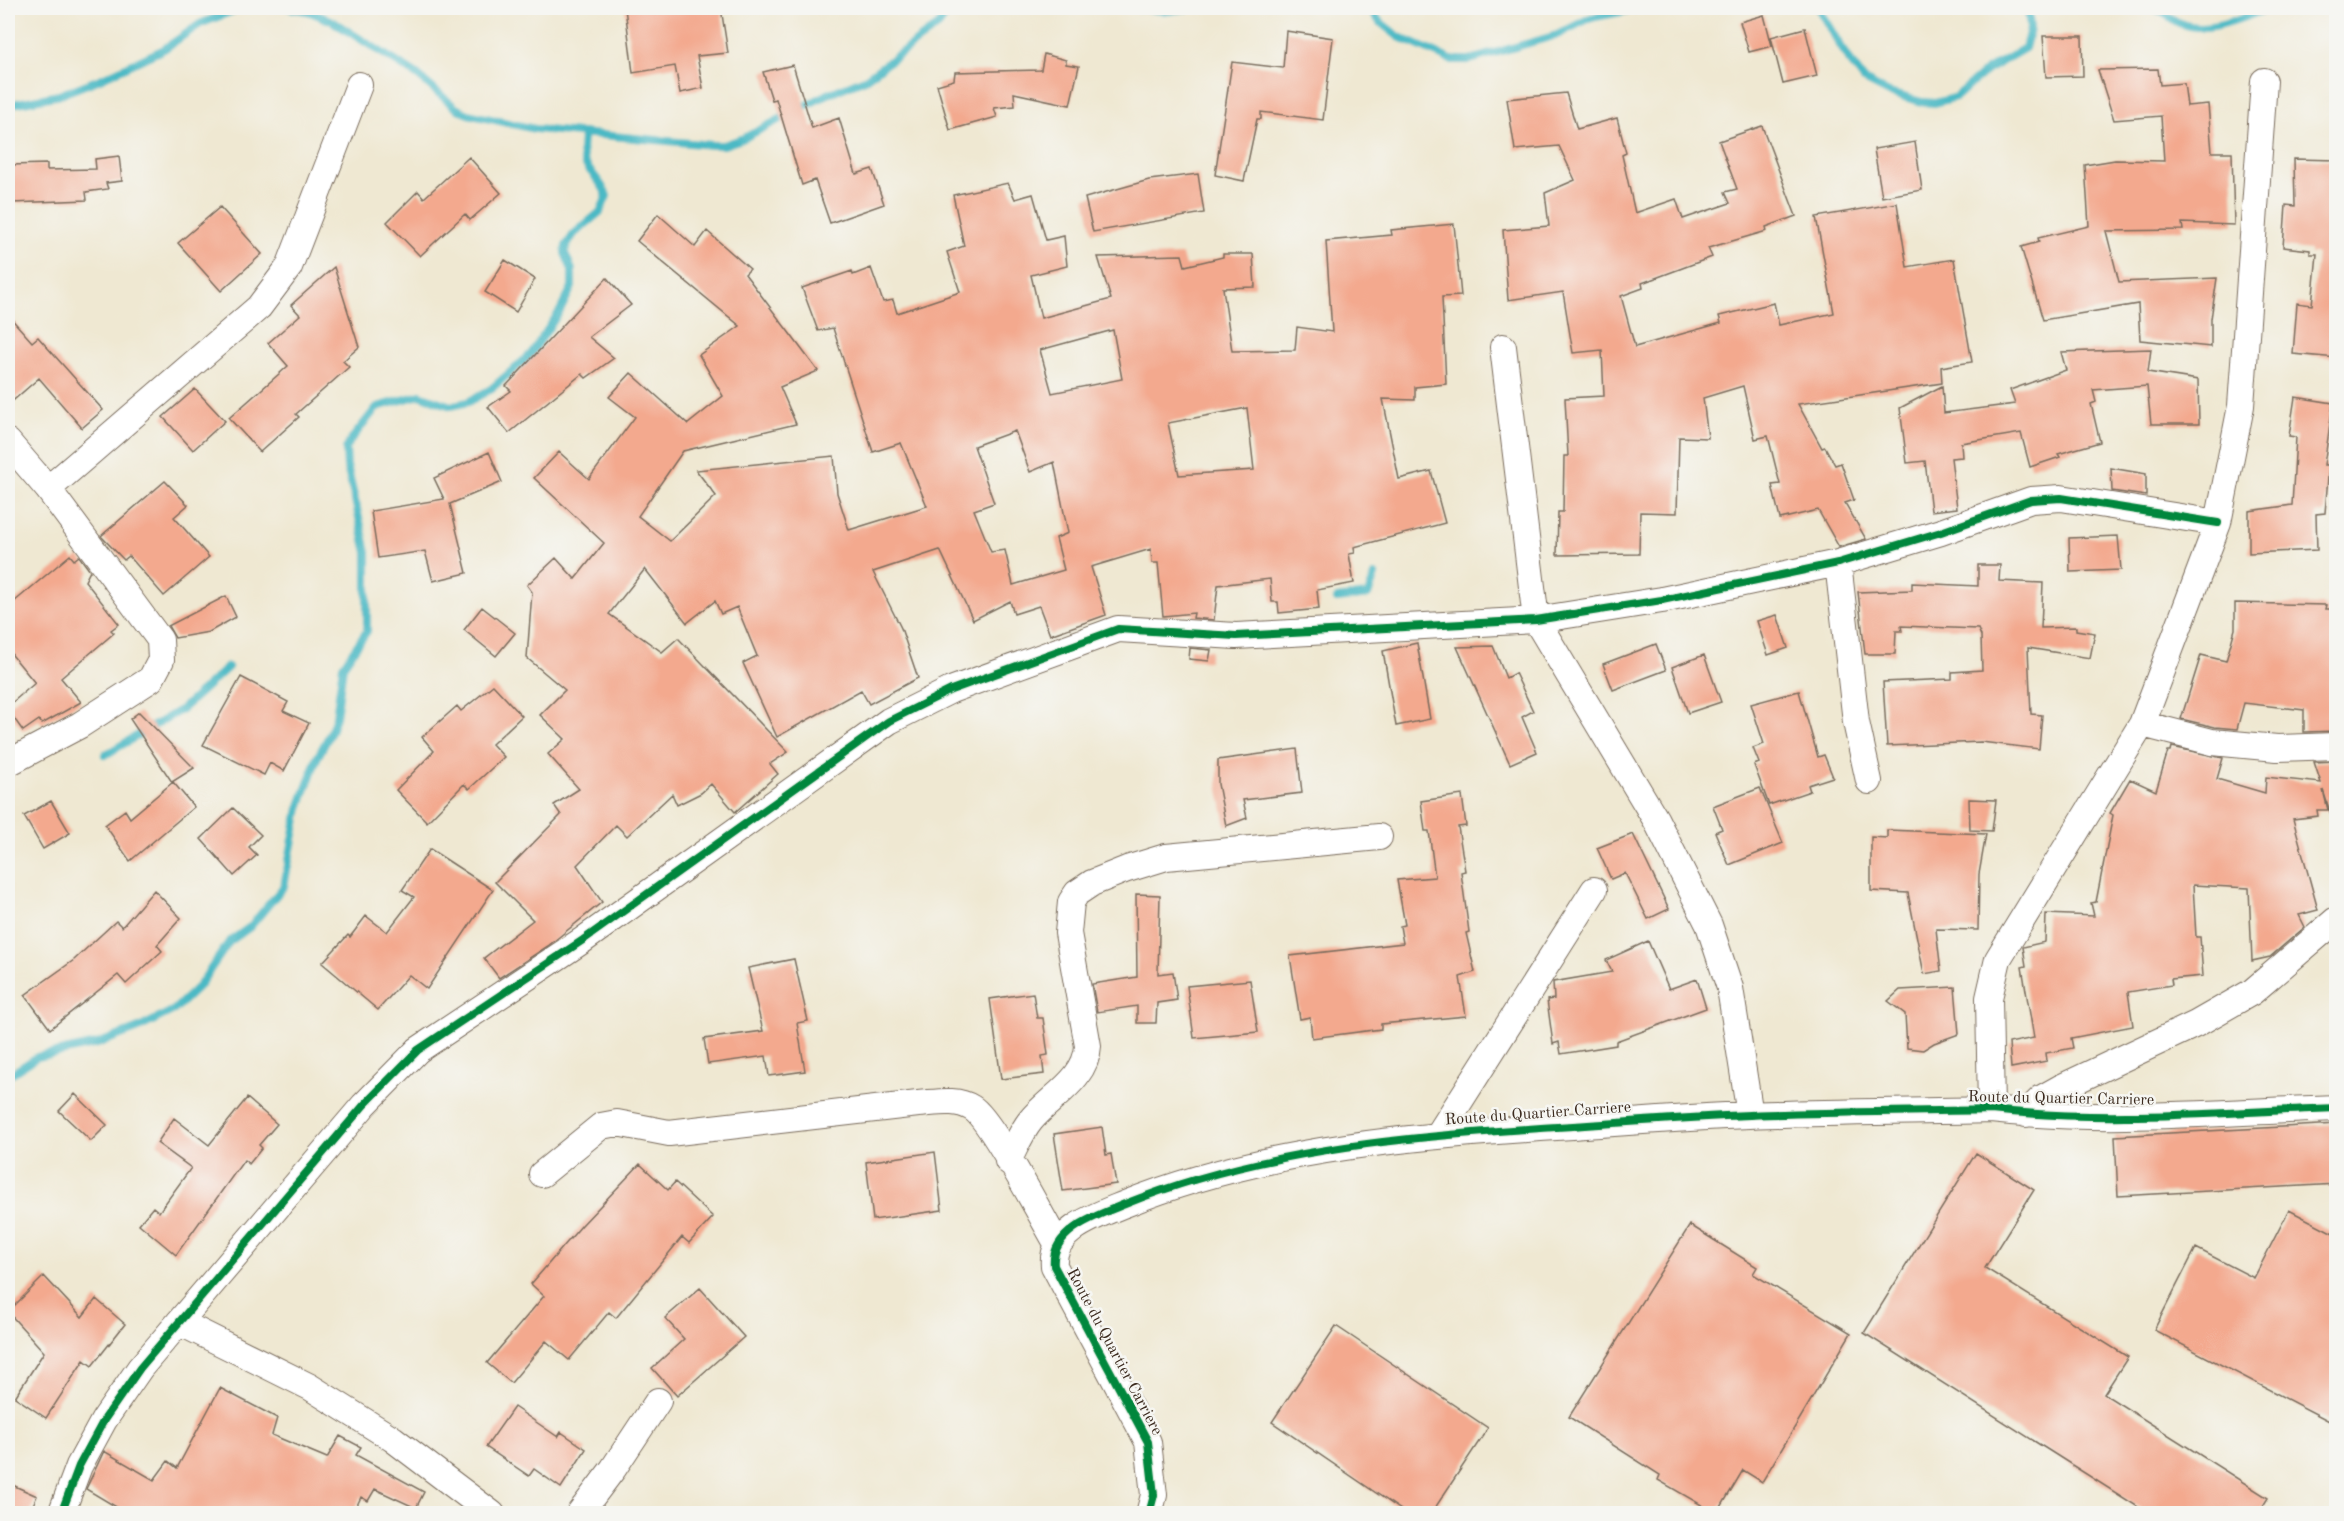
<svg xmlns="http://www.w3.org/2000/svg" width="2344" height="1521" font-family="'Old Standard TT',serif">
	<style>
		.lines { fill: none; stroke-linecap: round; stroke-linejoin: round }
		.stream { stroke: #4bb9c5; stroke-width: 8 }
		.building { fill: #f3a98e; fill-rule: evenodd }
		.minor-casing { stroke: #7a6c5d; stroke-width: 28 }
		.minor { stroke: #fff; stroke-width: 26 }
		.cycleway-casing { stroke: #f6f6f2; stroke-width: 11 }
		.cycleway { stroke: #00873e; stroke-width: 8 }
		.labels { text-anchor: middle; dominant-baseline: central; stroke-width: 5; stroke-linejoin: round; paint-order: stroke }
		.street-label { font-size: 16px; fill: #3b2a1e; stroke: #f6f6f2 }
	</style>
	<rect width="100%" height="100%" fill="#f6f6f2"/>
	<filter id="ink" filterUnits="userSpaceOnUse"><feTurbulence type="fractalNoise" baseFrequency=".0167" numOctaves="2"/><feDisplacementMap in="SourceGraphic" scale="12" xChannelSelector="R" yChannelSelector="G"/><feConvolveMatrix kernelMatrix="1 2 1 2 8 2 1 2 1" color-interpolation-filters="sRGB"/></filter>
	<filter id="wash" filterUnits="userSpaceOnUse"><feTurbulence type="fractalNoise" baseFrequency=".008" numOctaves="4" result="noise"/><feDisplacementMap in="SourceGraphic" scale="24" xChannelSelector="R" yChannelSelector="G"/><feGaussianBlur stdDeviation="1.35" result="paint"/><feColorMatrix in="noise" values="0 0 0 0 0 0 0 0 0 0 0 0 0 0 0 0 0 1.4 0 .05"/><feComposite in="paint" operator="in"/></filter>
	<g filter="url(#wash)">
		<rect width="100%" height="100%" fill="#efe8d2"/>
		<g class="lines">
			<path class="stream" d="M290,8L308,11L332,21L417,75L456,108L468,114L535,129L712,145H724L744,138L828,94L865,79L939,25L951,8
				M1137,8L1167,11L1188,8
				M1369,8L1380,22L1399,37L1451,60H1470L1557,35L1590,18L1640,8
				M1818,8L1847,57L1864,80L1889,93L1922,102L1935,103L1956,97L1987,70L2025,48L2030,29L2028,8
				M2151,8C2163,10 2169,18 2179,23C2209,35 2242,17 2270,8
				M8,105L59,95L100,79L164,49L200,24L240,8
				M1337,599L1368,595L1375,575
				M105,755L182,709L228,667
				M8,1076L37,1057L97,1044L139,1028L174,1010L199,986L229,942L250,927L284,886L299,808L317,758L330,734L336,717L343,666L367,631V552L347,466L346,449L350,441L377,407L420,395L451,406L468,402L491,389L531,354L560,311L572,287V270L565,253L566,246L574,234L600,212L607,196C596,168 576,172 584,133"/>
		</g>
		<g id="blocks">
			<path class="building" d="M625,8H721L728,53L697,56L703,88L680,93L675,66L633,73Z
				M1764,15L1772,46L1749,52L1740,22Z
				M1805,28L1817,76L1783,84L1771,37Z
				M1286,31L1333,38L1323,120L1261,112V119H1257L1244,181L1215,175L1232,62L1283,68Z
				M2043,36H2082L2083,76L2046,77Z
				M1044,54L1066,60V64L1079,66L1070,105L1014,93L1015,106L994,108L997,117L950,130L937,85L954,80L955,72L1041,70Z
				M793,65L812,128L839,118L856,174L872,169L884,204L830,223L815,180L802,185L776,99L772,100L763,72Z
				M2158,69L2160,85L2184,83L2187,106L2208,104L2212,152H2232L2234,225L2182,223L2183,230L2106,231L2119,282L2217,278L2211,319V347L2140,340L2138,304L2043,320L2021,247L2039,242L2038,238L2089,226L2085,165L2115,160L2164,161L2161,116L2114,120L2098,70Z
				M1566,93L1577,129L1617,118L1626,153L1622,155L1635,213L1676,199L1683,219L1730,203L1725,192L1737,189L1719,141L1762,126L1796,216L1766,227L1767,231L1708,248L1712,257L1642,283L1643,288L1621,296L1635,347L1721,323L1719,316L1774,303L1779,325L1834,313L1816,217L1897,203L1907,267L1954,259L1972,362L1941,367L1942,383L1798,404L1822,448L1825,447L1835,465L1841,463L1854,500L1845,503L1866,539L1839,547L1818,510L1780,519L1772,485L1780,484L1768,436L1755,439L1743,386L1703,398L1708,438L1679,437L1677,513L1640,512L1639,554L1557,555L1558,512H1563L1564,456H1568L1565,398L1604,396L1602,350L1573,353L1563,292L1508,300L1503,230L1549,226L1545,193L1575,180L1559,146L1515,150L1507,99Z
				M1915,142L1922,190L1882,197L1874,149Z
				M119,156L122,181L106,183L108,189L86,192L87,200L12,203L10,165L47,164V170L96,169L95,159Z
				M469,157L501,193L470,220L465,214L420,256L387,222L418,191L424,198Z
				M2294,159L2337,160V358L2293,354L2297,303L2312,305L2317,254H2310V250L2283,247L2286,205L2295,206Z
				M1198,174L1204,213L1093,232L1085,198L1149,180Z
				M1008,183L1015,199L1033,194L1046,240L1064,236L1067,266L1031,275L1041,318L1111,299L1098,257L1182,255L1185,266L1223,257V254H1253L1255,287L1223,288L1232,351L1295,350L1297,327L1332,332L1326,241L1392,235L1391,230L1454,224L1461,296L1442,297L1446,384L1415,387V400L1383,399L1399,479L1431,471L1445,523L1354,547L1355,553L1349,554L1354,583L1317,590L1319,609L1279,613L1278,602H1272L1270,579L1218,585L1214,620L1193,618L1194,613L1163,616L1158,563H1152L1151,549L1091,567L1106,615L1050,635L1039,606L1014,614L1010,601L973,620L940,550L873,572L901,628L918,678L869,704L861,690L777,737L743,663L757,656L737,607L721,614L715,601L687,623L645,569L609,614L662,652L678,638L788,752L770,764L778,774L735,812L711,784L701,793L677,805L672,794L627,836L616,825L577,865L602,902L548,946L499,978L484,958L533,920L495,882L561,815L554,805L579,789L548,754L565,739L540,715L565,690L527,658L532,592L527,585L556,558L575,579L604,543L534,478L559,452L589,479L635,417L609,397L631,373L688,424L723,396L699,355L740,326L637,241L658,214L695,247L707,231L750,269L745,274L818,371L780,387L796,424L683,451L638,516L670,541L716,496L696,470L834,456L837,493L849,530L927,506L901,443L873,452L833,328L818,331L802,288L852,271L853,275L871,268L883,302L893,300L897,313L960,292L947,252L964,246L953,195ZM1113,330L1122,379L1052,393L1040,350ZM1247,408L1254,470L1179,475L1168,423ZM1015,431L1030,472L1054,462L1068,533L1056,538L1064,570L1013,585L1005,550L991,552L974,510L994,503L974,446Z
				M220,207L262,254L221,291L178,243Z
				M505,260L535,279L516,312L485,292Z
				M334,267L359,347L343,361L349,367L296,414L299,417L260,452L229,418L288,366L268,343L300,315L291,305Z
				M607,278L631,305L589,337L614,358L586,378L582,374L509,433L488,407L511,391L506,386Z
				M8,315L32,342L38,337L103,410L82,428L39,378L8,405Z
				M2151,349L2148,372L2198,380L2199,424H2151L2147,386L2093,390L2096,402L2091,404L2100,442L2058,454L2060,457L2030,467L2021,433L1961,443L1962,457L1951,458L1957,508L1931,511L1925,461L1907,463L1900,408L1942,386L1944,413L2015,404L2010,390L2066,370L2061,352Z
				M195,389L225,421L193,450L163,417Z
				M2295,397L2333,403L2324,465H2329L2325,513L2316,514L2317,550L2249,553V511L2292,505L2296,437L2289,436Z
				M489,452L502,482L450,504L467,573L433,581L425,551L378,558L371,511L444,499L434,478Z
				M2111,468L2146,474V496L2112,491Z
				M165,481L188,505L174,517L209,557L164,596L129,556L124,560L101,536Z
				M2118,536L2121,570L2070,572L2069,538Z
				M70,555L74,560L79,556L90,571L85,581L119,624L111,630L114,633L61,678L81,702L42,724L39,720L23,731L8,710V706L35,683L8,650V607Z
				M1978,565H2000L1999,581L2043,583L2041,628L2076,627V630L2095,633L2090,658L2028,648L2031,714L2042,715L2039,749L1981,742L1887,746L1883,682L1952,679V672L1982,670L1981,636L1978,629L1901,626L1902,631H1896L1895,654H1865L1858,592L1912,590V583L1978,586Z
				M226,596L236,617L209,632L175,638L168,626Z
				M2235,603L2326,605L2325,609H2337V731L2304,732V710L2244,703L2237,729L2215,727L2181,719L2201,655L2226,661L2235,629Z
				M482,607L515,633L496,656L464,630Z
				M1777,615L1788,648L1768,655L1757,621Z
				M1417,643L1430,719L1396,726L1383,651Z
				M1656,644L1666,670L1613,690L1603,664Z
				M1493,646L1506,678L1515,673L1533,711L1522,717L1537,752L1510,764L1457,647Z
				M1190,648L1211,650L1209,661L1189,659Z
				M1704,655L1721,702L1688,713L1672,667Z
				M241,677L288,702L283,711L309,723L284,771L270,763L264,775L203,745Z
				M493,685L522,716L492,744L504,757L469,789L464,784L427,822L396,790L434,751L422,737L457,706L461,711Z
				M1799,691L1818,757L1824,755L1833,777L1808,785L1810,791L1769,805L1754,765L1759,763L1753,748L1764,744L1751,704Z
				M139,712L194,768L172,782L130,719Z
				M2172,747L2223,758L2217,779L2265,793L2266,777L2321,783L2314,762L2337,761V817L2332,818L2323,790L2328,810H2317L2318,816L2293,819L2318,910L2299,915L2305,927L2270,957L2252,961L2249,888L2193,885L2196,937H2200L2203,976L2171,979L2172,985L2128,992L2133,1026L2071,1038L2073,1048L2046,1053L2047,1061L2011,1068L2009,1043L2034,1038L2022,967L2026,966L2023,947L2045,942L2046,914L2094,916L2091,903L2096,902L2113,815L2110,813L2130,779L2156,791L2168,751H2171Z
				M1297,749L1302,793L1243,800L1247,818L1226,826L1218,784V760Z
				M173,782L194,807L130,861L105,825L125,810L130,818Z
				M1760,788L1783,843L1729,865L1715,832L1722,829L1713,806Z
				M1462,795L1466,826L1458,827L1465,871L1461,872L1469,932L1466,933L1475,972L1460,977L1466,1016L1381,1024V1029L1312,1038L1310,1017L1300,1019L1290,956L1403,943L1400,926L1405,925L1397,880L1435,877L1429,831H1425L1421,801Z
				M1969,799L1996,800L1992,831L1970,830Z
				M51,801L70,833L43,849L24,816Z
				M233,808L261,835L249,847L257,855L234,876L201,839Z
				M1887,830L1986,834L1979,874L1978,930L1936,929L1941,971L1924,974L1908,893L1871,891V837L1887,838Z
				M1633,834L1669,909L1648,919L1625,873L1611,879L1597,848Z
				M430,849L493,890L427,989L409,975L378,1010L322,963L348,935L350,937L366,916L387,932L414,897L402,890Z
				M154,890L181,918L157,945L162,951L126,984L118,975L50,1029L25,995L74,960L116,921L122,927Z
				M1136,894L1160,895L1158,974L1173,972L1177,1000L1157,1003L1156,1023H1137V1006L1097,1012L1092,984L1137,977Z
				M1648,941L1669,989L1697,979L1706,1008L1616,1041V1045L1561,1054L1559,1042L1553,1044L1547,1000L1554,999L1553,982L1612,972L1606,960Z
				M794,959L808,1021L797,1023L805,1071L769,1076L766,1056L708,1064L704,1039L763,1031L748,968Z
				M1250,980L1258,1032L1194,1038L1187,986Z
				M1955,987L1959,1034L1934,1043L1923,1050L1907,1048L1905,1014L1888,1001L1900,990Z
				M1033,993L1037,1018H1043L1048,1055L1042,1056L1044,1074L1001,1079L990,999Z
				M75,1094L107,1125L91,1141L59,1111Z
				M247,1098L277,1124L259,1145L262,1148L249,1164L244,1160L176,1255L139,1224L153,1207L159,1212L191,1168L157,1143L174,1118L209,1145Z
				M2337,1124V1184L2118,1196L2115,1136Z
				M1102,1127L1106,1155L1111,1154L1116,1184L1063,1191L1054,1134Z
				M935,1152L942,1210L873,1220L866,1162Z
				M1976,1153L2034,1190L1985,1268L2128,1357L2104,1394L2268,1498L2258,1514H2149L1864,1333Z
				M640,1164L668,1190L675,1182L713,1217L689,1243L682,1237L616,1318L609,1312L569,1360L546,1341L511,1383L487,1363L544,1296L531,1284L582,1225Z
				M2289,1210L2337,1235V1425L2154,1330L2196,1248L2254,1278Z
				M1690,1225L1757,1267L1753,1274L1851,1333L1762,1482L1743,1470L1717,1514L1658,1480L1660,1475L1569,1417Z
				M44,1276L82,1317L96,1299L125,1324L92,1366L84,1360L46,1418L15,1397L44,1352L8,1312Z
				M700,1288L744,1337L677,1396L652,1368L684,1339L665,1318Z
				M1336,1326L1488,1428L1431,1514H1407L1272,1422Z
				M220,1388L277,1418L272,1435L327,1458L340,1436L361,1447L356,1455L424,1492L416,1508L375,1489L368,1501L361,1497L353,1514H128L86,1489L104,1451L154,1480L168,1461L177,1468Z
				M514,1407L558,1437L561,1432L586,1449L561,1488L534,1469L529,1476L486,1447Z
				M8,1483L37,1496L29,1514H8Z"/>
		</g>
	</g>
	<g filter="url(#ink)">
		<use href="#blocks" fill-opacity="0" stroke="#7a6c5d" stroke-width="1.5"/>
		<g class="lines">
			<g class="minor-casing">
				<path id="minor" d="M1503,347L1536,620L1656,820L1709,925L1730,988L1750,1115
					M8,442L48,489L160,640L161,660L151,679L80,725L8,763
					M48,489L259,307L289,267L359,85
					M1838,563L1856,722L1869,781
					M2142,724L2212,742L2277,748L2336,746
					M1991,1110L1989,998L1998,959L2142,724L2218,523L2241,406L2264,81
					M2026,1114L2042,1098L2060,1088L2196,1024L2252,992L2336,920
					M1439,1134L1594,890
					M1008,1161C1015,1148 1021,1132 1031,1120C1051,1096 1086,1080 1088,1046L1068,933L1071,902L1077,893L1092,883L1127,869L1166,857L1379,837
					M542,1174L601,1126L617,1123L669,1133L918,1104C936,1103 956,1098 972,1108C991,1119 1043,1220 1058,1245
					M179,1322L310,1387L393,1439L492,1514
					M61,1514L79,1466L104,1420L140,1368L364,1105L418,1050L583,940L889,721L951,690L1118,629L1236,636L1536,620L1662,600L1838,563L1941,532L2031,500L2061,498L2218,523
					M579,1514L613,1469L658,1401
					M1149,1514L1154,1495L1148,1442L1054,1266C1050,1230 1098,1215 1125,1204C1266,1147 1423,1135 1573,1126C1632,1122 1691,1117 1750,1115C1830,1112 1911,1112 1991,1110C2105,1123 2222,1112 2336,1108"/>
			</g>
			<use href="#minor" class="minor"/>
			<g class="cycleway-casing">
				<path id="cycleway" d="M61,1514L79,1466L104,1420L140,1368L364,1105L418,1050L583,940L889,721L951,690L1118,629L1236,636L1536,620L1662,600L1838,563L1941,532L2031,500L2061,498L2218,523
					M1149,1514L1154,1495L1148,1442L1054,1266C1050,1230 1098,1215 1125,1204C1266,1147 1423,1135 1573,1126C1632,1122 1691,1117 1750,1115C1830,1112 1911,1112 1991,1110C2105,1123 2222,1112 2336,1108"/>
			</g>
			<use href="#cycleway" class="cycleway"/>
		</g>
	</g>
	<g class="labels">
		<g class="street-label">
			<text transform="translate(2061 1099) rotate(1)">Route du Quartier Carriere</text>
			<text transform="translate(1538 1114) rotate(-4)">Route du Quartier Carriere</text>
			<text transform="translate(1114 1352) rotate(62)">Route du Quartier Carriere</text>
		</g>
	</g>
	<rect width="2344" height="1521" fill="none" stroke="#f6f6f2" stroke-width="30"/>
</svg>
